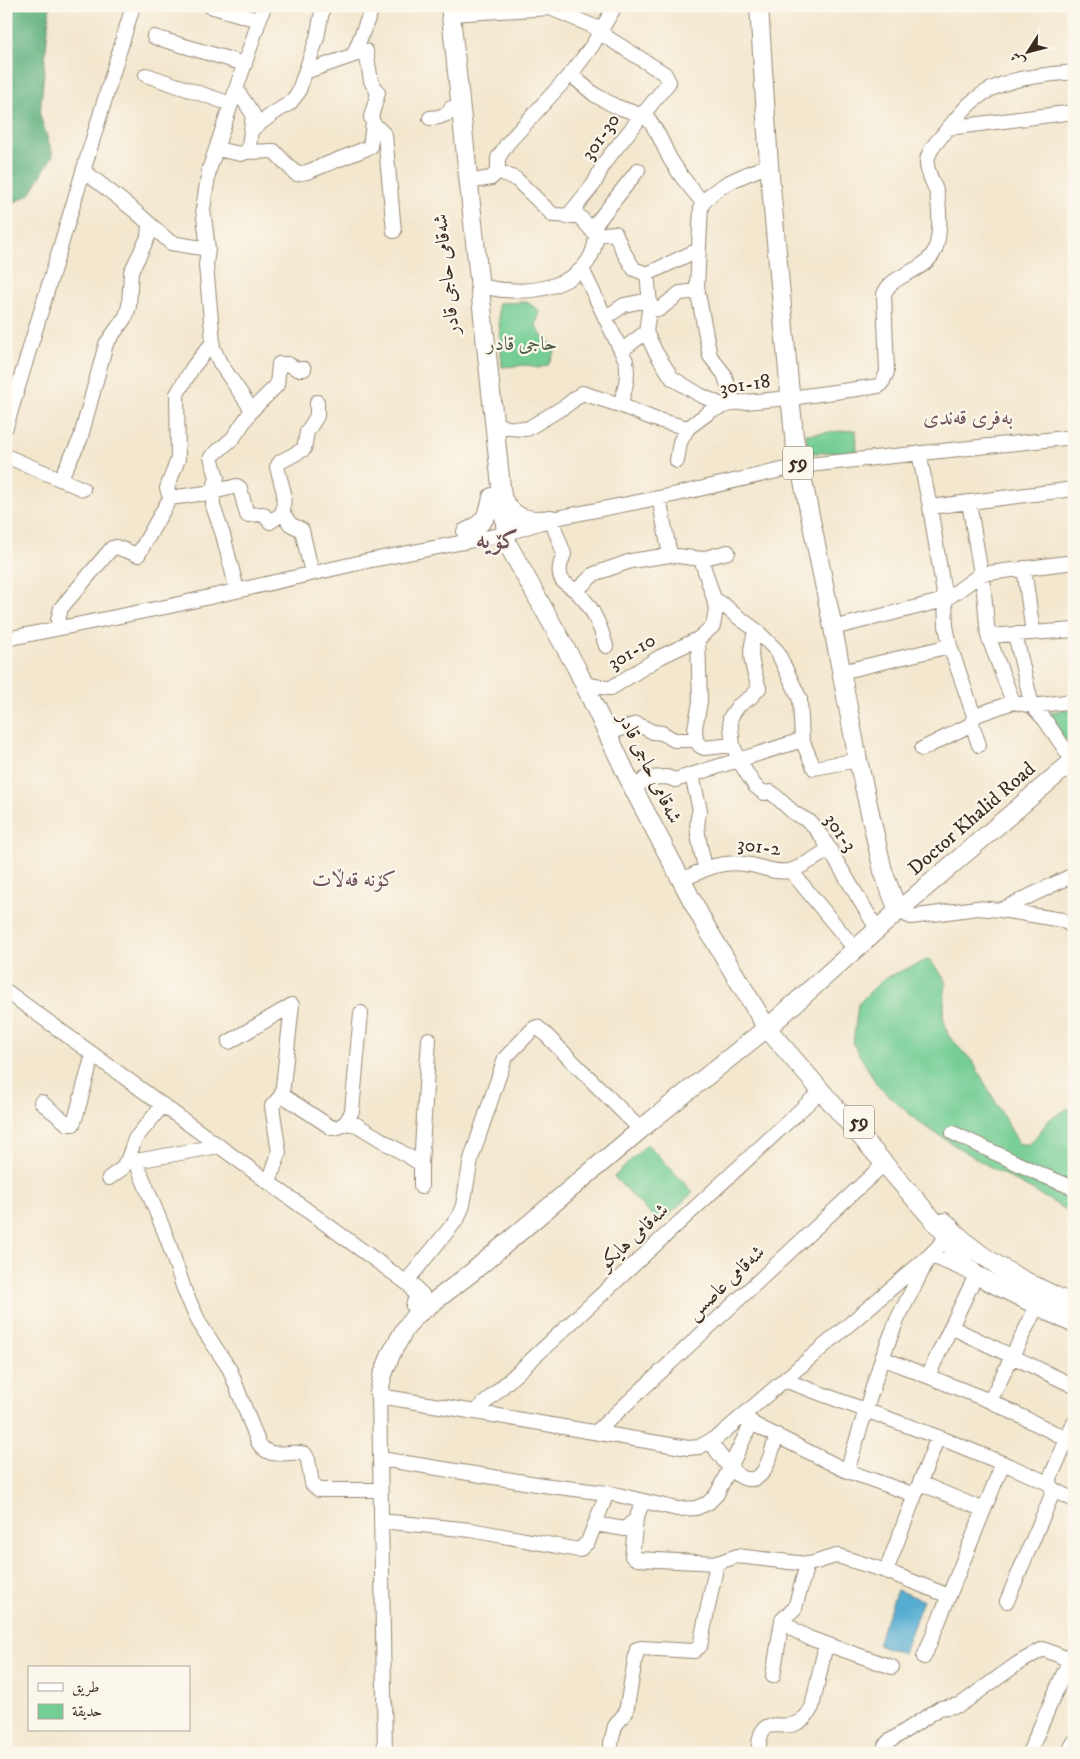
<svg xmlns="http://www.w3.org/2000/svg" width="1080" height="1759" font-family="'IM FELL DW Pica',Amiri,serif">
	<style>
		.green { fill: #74cd94; stroke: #587c59 }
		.forest { fill: #5fb07e; stroke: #4d6d4e }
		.water { fill: #56add2; stroke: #486c78 }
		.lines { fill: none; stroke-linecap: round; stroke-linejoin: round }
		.minor-casing { stroke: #978876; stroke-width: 16 }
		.major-casing { stroke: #978876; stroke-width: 20 }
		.minor { stroke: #fff; stroke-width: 14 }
		.major { stroke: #fff; stroke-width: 18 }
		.labels { text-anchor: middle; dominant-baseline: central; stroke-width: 4.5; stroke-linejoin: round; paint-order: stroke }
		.shield { fill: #fbf7ec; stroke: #75685c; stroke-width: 1 }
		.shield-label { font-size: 19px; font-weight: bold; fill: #3b2a1e }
		.street-label { font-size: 20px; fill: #3b2a1e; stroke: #fbf7ec }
		.park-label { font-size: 20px; fill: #4c5b41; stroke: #fbf7ec }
		.neighbourhood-label { font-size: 21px; fill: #6d5158; stroke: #fbf7ec }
		.district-label { font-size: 25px; font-weight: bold; fill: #6d5158; stroke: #fbf7ec }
	</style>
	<rect width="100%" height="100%" fill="#fbf7ec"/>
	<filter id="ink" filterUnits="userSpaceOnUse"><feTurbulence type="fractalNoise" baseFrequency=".02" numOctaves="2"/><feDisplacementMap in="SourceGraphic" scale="10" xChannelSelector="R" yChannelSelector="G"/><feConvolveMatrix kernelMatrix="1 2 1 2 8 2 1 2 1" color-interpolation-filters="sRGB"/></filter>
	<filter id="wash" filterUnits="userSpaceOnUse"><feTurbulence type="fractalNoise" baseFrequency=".0096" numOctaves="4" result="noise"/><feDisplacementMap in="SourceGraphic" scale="20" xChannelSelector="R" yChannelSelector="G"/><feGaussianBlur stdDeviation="1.12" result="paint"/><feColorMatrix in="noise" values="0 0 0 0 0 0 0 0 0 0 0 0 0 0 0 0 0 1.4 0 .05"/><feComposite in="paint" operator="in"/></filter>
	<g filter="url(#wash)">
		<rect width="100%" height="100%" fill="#f3e7ce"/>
		<path class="green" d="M527,302L540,311L536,326L542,336L556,348L548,365L538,368L528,365L502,367L498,303Z
			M856,430L857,452L813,453L807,446L806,434Z
			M1074,708V752L1046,713Z
			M929,959L946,981L943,1016L948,1035L973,1062L1019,1144H1030L1050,1119L1074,1105V1214L980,1161L921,1124L878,1086L853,1044L858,1004L883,979Z
			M647,1144L693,1192L660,1224L614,1177Z"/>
		<path class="forest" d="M6,6H50L40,115L53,155L30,194L6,207Z"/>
		<path class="water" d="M897,1590L923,1600L903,1654L877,1644Z"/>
	</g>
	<g filter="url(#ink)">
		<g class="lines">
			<g class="minor-casing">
				<path id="minor" d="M210,6L258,20
					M451,14L550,8L602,30
					M154,37L245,64
					M354,54L373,6
					M570,74L595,95L615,106L641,115
					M146,75L231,104
					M644,112L658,134L670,159L682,177L703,203
					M430,118L439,117L449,113L451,108
					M373,123L385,135L394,231
					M948,128L1074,112
					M251,130L274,113L290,103L298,93L317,38L323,6
					M216,149L241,154L246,152L249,147L253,114L236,89
					M246,152L274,151L296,174L307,172L370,147L373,123L371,117L378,93L371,81L366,51L305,72
					M84,171L135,211L171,243L208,249L203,209L209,170L264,6
					M498,171V158L507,144L574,70L592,46L615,6
					M498,171L516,179L553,215L579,216L596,235
					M468,182L491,178L498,171
					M567,217L594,184L604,163L669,82L665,74L600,33
					M591,230L638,170
					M596,235L615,233L623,251L634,269L647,274L650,303L646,332L655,351L672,378L700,395L724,406
					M582,269L626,361C629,376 625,390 620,405
					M647,274L698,250
					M479,286C488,287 497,290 506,290C544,294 594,280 596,235
					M649,310L660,309L680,293L698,291
					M605,318L624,305L649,300
					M212,345L220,363L252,410
					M621,351L646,332
					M734,403L724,374L710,356L697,288L701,207C712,185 748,174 769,165
					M495,424L508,428L527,429L567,405L582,393L620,405L654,419L688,428
					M6,427L133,6
					M919,453L930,507L945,600L946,626L950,646L974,716L972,724L979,745
					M6,456L83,489
					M677,461L680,442L688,428L712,410L734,403L790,398L879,386L883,381L887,372L884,294C892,273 925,273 935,250C941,234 940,207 936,190C933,182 928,174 927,165C926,152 937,142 945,132C954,122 962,110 973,101C1001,77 1038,76 1074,72
					M60,479L80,440L106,344L126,316L129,306L131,272L148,237L149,224
					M170,498L167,488L178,459L177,394L193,367L213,342L206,265L208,249
					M659,498L670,555
					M969,502L984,592L988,636L1013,702
					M930,507L1074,489
					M551,519L564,554C561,562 557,571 562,580C566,585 575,589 580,595C593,608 601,628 606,646
					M701,559L714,599L724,605L734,614L756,630L777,651L800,699L802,740
					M310,565L302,530L290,524L283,513L284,493L277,467L280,462L304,449L307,432L317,416V402
					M1024,568L1033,633
					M235,582L223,535L213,506V492L217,477L211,457L233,438L252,410L277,385L279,364H288L297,369H304
					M576,591L594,574L631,561L670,555L701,559L728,552
					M58,620L61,608L112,548L116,547L138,555L170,498L213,492L237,486L240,488L247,515L263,514L270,522L283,513
					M833,628L945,600L981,574L1074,562
					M756,630C747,654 752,665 759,688L751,697L738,706L730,718L733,745L739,761L755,786L764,793L771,792L794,813L810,822L822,837L874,924
					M1015,634L1032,706L1045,720L1073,761
					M988,636L1074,630
					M6,639L170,606L367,561L505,534L551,519L673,495L799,466L1074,437
					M698,639L700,702L695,728L696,740L700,746L704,748L733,745
					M841,672L950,646
					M585,685C595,684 602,689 611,688L660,657L698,639L713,626L716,610L714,599
					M974,716L1013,702L1032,706L1074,701
					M608,733L637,724L653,732L662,733L674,740H696
					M922,749L972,724
					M692,776L700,810C693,827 702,851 705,868
					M634,790L646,778L667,777L675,780L802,740L814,768L858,760
					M791,871L850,943
					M682,880C706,868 724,859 751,865C765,868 775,873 789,871C800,869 819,855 830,849
					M1001,910L1069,877
					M898,911L911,917L977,908L1001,910L1062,920L1074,927
					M6,991L422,1294
					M229,1042L292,1005L282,1095L272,1106L279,1153L269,1182
					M282,1095L332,1128C344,1128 348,1120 352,1111L361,1013
					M41,1102L68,1124H73L76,1116L93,1054
					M346,1123L357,1125L421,1164L429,1039
					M953,1133L1042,1175L1074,1188
					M136,1162L167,1238L185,1292L200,1324L230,1370L258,1442C270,1462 286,1449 305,1454L308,1460L312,1484L319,1490H380
					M125,1163L219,1146
					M109,1178L123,1168L128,1159L135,1139L163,1105
					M421,1187V1164
					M406,1282L458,1218L463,1205L471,1159L505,1058L533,1029L537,1027L543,1032L634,1123
					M928,1376L951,1327
					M784,1380L938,1437L1012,1467L1048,1483L1054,1490L1074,1500
					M379,1393L385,1753
					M380,1396L688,1448L699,1447L719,1436L930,1255L953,1231
					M990,1401L1037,1306
					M475,1412L821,1091
					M743,1419L847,1471L882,1358
					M596,1432L884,1164
					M1067,1439L990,1401L882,1358L897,1320L930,1255L976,1275L951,1327L1074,1386
					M710,1441C719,1454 744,1496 763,1472C770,1462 773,1446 777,1435
					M381,1459L543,1485L614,1494L677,1509L696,1508L708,1503L717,1494L752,1422
					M847,1471L915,1495L938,1437
					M920,1483L984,1510
					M1048,1483L1074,1423
					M643,1501L636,1519L632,1556L637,1559L717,1563L737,1556L807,1564C818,1563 827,1557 838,1556L886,1571L915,1495
					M381,1521L471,1530L579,1550L588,1542L607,1493
					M595,1524L625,1529L636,1519
					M886,1571L949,1596
					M1007,1601L1054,1490
					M782,1620L796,1631L809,1638L892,1667
					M924,1657L1003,1463
					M773,1676L782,1620L795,1608L807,1564
					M612,1753L611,1743L615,1726L626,1712L637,1649L641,1648L694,1651L700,1646L717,1563
					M758,1753C759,1745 759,1735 764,1729C774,1718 796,1738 812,1707L826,1644
					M881,1753L888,1742L940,1708L960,1705L1017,1664L1043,1649L1070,1660
					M1029,1753L1073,1652
					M1068,1753L1074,1742"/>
			</g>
			<g class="major-casing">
				<path id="major" d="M450,6L507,543L576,667L634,790L705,925L761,1018L764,1025L948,1237L952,1250L960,1260L976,1275L1074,1324
					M759,6L769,165L794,437L833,628L858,760L883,871L898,911
					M502,498C514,519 527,522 551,519
					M466,532C483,525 489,515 492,497
					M945,1222C980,1262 1027,1282 1074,1305
					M414,1288L418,1297L415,1306
					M379,1393L382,1377L391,1354L405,1329L414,1317L471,1273L652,1120L773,1023L898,911L1074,760"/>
			</g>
			<use href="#minor" class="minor"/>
			<use href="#major" class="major"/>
		</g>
	</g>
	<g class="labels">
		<g class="shield">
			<rect x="783" y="446.5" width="30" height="33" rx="4"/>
			<rect x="844" y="1105.5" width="30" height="33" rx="4"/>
		</g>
		<g class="shield-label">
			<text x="798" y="463">59</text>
			<text x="859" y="1122">59</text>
		</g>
		<g class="street-label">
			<text transform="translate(601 137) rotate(-55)">301-30</text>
			<text transform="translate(447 274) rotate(-96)">شەقامی حاجی قادر</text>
			<text transform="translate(745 385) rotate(-9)">301-18</text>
			<text transform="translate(632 652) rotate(-31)">301-10</text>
			<text transform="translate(649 768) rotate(64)">شەقامی حاجی قادر</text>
			<text transform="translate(972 819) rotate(-41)">Doctor Khalid Road</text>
			<text transform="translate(840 833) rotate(55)">301-3</text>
			<text transform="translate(759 847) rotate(7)">301-2</text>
			<text transform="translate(634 1237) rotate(-43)">شه‌قامی هایكو</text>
			<text transform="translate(726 1283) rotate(-43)">شه‌قامی عاصس</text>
		</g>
		<g class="park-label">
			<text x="522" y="344">حاجی قادر</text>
		</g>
		<g class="neighbourhood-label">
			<text x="968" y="418">بەفری قەندی</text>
			<text x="354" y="880">کۆنە قەڵات</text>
		</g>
		<g class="district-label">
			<text x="497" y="540">کۆیە</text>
		</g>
	</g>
	<rect width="1080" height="1759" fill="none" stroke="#fbf7ec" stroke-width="25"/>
	<rect x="28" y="1666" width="162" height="65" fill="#fbf7ec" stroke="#aea59a"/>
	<rect x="38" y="1683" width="25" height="8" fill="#ffffff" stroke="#aea59a"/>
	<text x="72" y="1692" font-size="15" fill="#3b2a1e">طريق</text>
	<rect x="38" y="1704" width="25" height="15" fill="#74cd94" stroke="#aea59a"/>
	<text x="72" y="1716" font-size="15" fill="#3b2a1e">حديقة</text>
	<g transform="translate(1028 52) rotate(234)" stroke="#fbf7ec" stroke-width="4" paint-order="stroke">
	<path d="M0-4L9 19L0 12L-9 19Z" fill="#3b2a1e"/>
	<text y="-8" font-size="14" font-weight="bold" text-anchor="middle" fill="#3b2a1e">ش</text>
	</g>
</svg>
